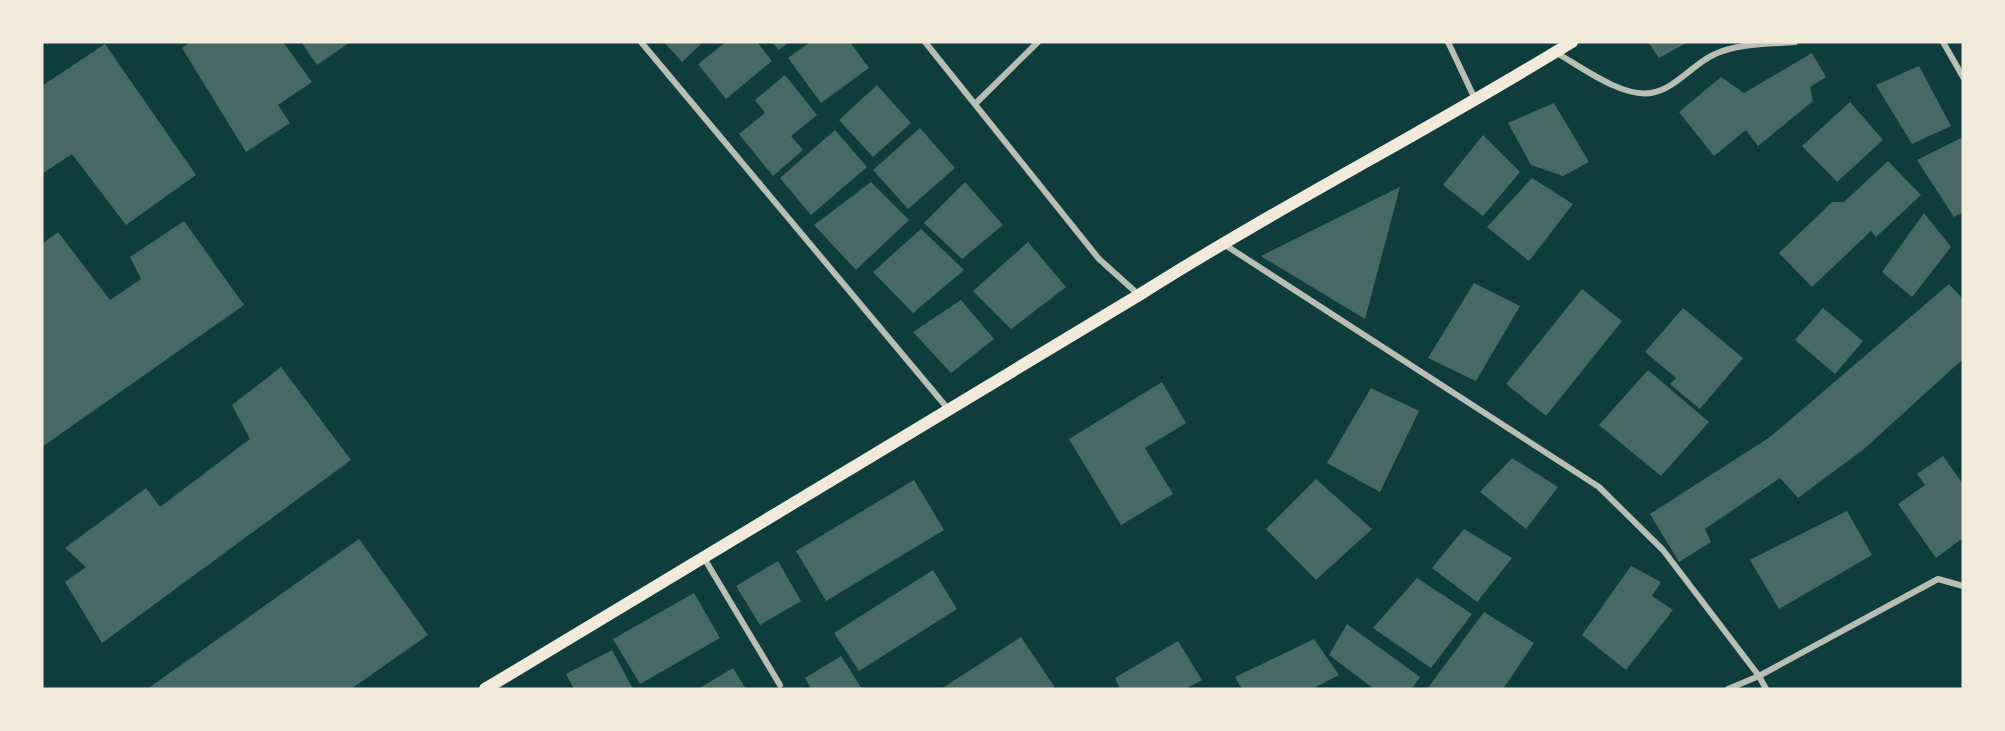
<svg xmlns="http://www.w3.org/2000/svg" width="2005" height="731" font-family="'Sofia Sans Condensed',sans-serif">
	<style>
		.building { fill: #486865 }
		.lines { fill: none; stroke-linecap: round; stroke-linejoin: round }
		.minor { stroke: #b8beb3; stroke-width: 6 }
		.secondary { stroke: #f1e9da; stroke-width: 12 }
	</style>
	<rect width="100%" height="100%" fill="#0f3d3e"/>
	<path class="building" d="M190,42H283L312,82L278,105L290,123L246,152L182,48Z
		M301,42H350L317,65Z
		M664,42H703L682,62Z
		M726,42H757L772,61L726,99L698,64Z
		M772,42H789L779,50Z
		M810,42H850L869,68L821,103L788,58Z
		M1648,42H1688L1659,58Z
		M105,44L196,175L126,225L72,154L42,174V86Z
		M1812,53L1826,77L1810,87L1813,101L1758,146L1746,130L1714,156L1679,112L1721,77L1744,93Z
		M1919,66L1951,126L1912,144L1876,85Z
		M785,75L817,115L791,136L803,150L773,176L739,134L765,113L755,100Z
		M877,85L911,123L873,157L839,120Z
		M1850,102L1883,140L1837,182L1802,146Z
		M1554,103L1589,162L1563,176L1531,165L1508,123Z
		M920,128L955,168L908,209L873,170Z
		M835,130L867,167L811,215L780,178Z
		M1483,135L1520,172L1483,216L1443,185Z
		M1961,138L1963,140V212L1954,217L1917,160Z
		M1888,161L1921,195L1876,237L1871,231L1812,287L1779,253L1832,202H1844Z
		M1532,178L1573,204L1529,261L1487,227Z
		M871,182L909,220L856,270L814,225Z
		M965,182L1003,225L962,259L924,223Z
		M1400,187L1365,319L1261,256Z
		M1924,213L1951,247L1912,297L1882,272Z
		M184,221L244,305L42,447V244L58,232L110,300L141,279L130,257Z
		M921,229L964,270L913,313L873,272Z
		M1028,242L1066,287L1011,329L973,291Z
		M1474,283L1520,306L1476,381L1428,358Z
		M1949,284L1963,299V359L1864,449L1798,498L1780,478L1705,529L1711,542L1679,562L1650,514L1770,437Z
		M1582,289L1622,321L1546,416L1506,384Z
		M961,300L994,339L951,373L913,332Z
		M1683,308L1743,358L1700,409L1670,384L1676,378L1645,352Z
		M1823,308L1863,341L1835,374L1795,340Z
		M281,367L351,460L102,643L65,582L86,567L65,548L146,488L160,507L250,439L232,405Z
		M1648,370L1709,422L1661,476L1599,425Z
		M1162,382L1186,423L1145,448L1173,494L1121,525L1069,439Z
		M1371,388L1419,411L1380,492L1327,463Z
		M1943,456L1963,484V538L1936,558L1898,504L1925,485L1917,474Z
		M1512,458L1558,487L1526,529L1480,492Z
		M1316,479L1372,529L1316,580L1266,529Z
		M914,480L944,530L826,601L796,551Z
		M1847,511L1872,555L1779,609L1750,560Z
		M1464,529L1512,558L1477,602L1432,568Z
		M359,539L428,635L351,689H147Z
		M778,561L801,601L760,625L736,586Z
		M1631,566L1661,582L1652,596L1673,610L1626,670L1582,635Z
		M933,570L957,609L859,671L834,633Z
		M1417,578L1472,614L1431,668L1373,628Z
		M694,593L720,638L640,684L613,639Z
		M1484,612L1534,643L1503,689H1427Z
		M1347,624L1420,677L1412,689H1374L1329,655Z
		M1021,637L1056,689H941Z
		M1314,639L1339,675L1312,689H1242L1235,677Z
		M1178,641L1202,680L1185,689H1120L1115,678Z
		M612,650L633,689H574L566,674Z
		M841,656L862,689H811L805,678Z
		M733,668L746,689H698Z"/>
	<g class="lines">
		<path class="minor" d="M641,42L949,410
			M925,42L1099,259L1139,295
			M1448,42L1475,99
			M1943,42L1963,77
			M1555,52C1580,66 1622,98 1651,93C1675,89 1692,65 1713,55C1738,43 1768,44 1795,42
			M975,104L1038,42
			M1222,243L1599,487L1663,550L1759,676L1766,689
			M704,558L780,685
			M1728,689L1759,676L1938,579L1963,586"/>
		<path class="secondary" d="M485,689L1139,295C1280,206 1429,130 1572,42"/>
	</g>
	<rect width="2005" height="731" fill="none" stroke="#f1e9da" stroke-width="87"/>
</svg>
